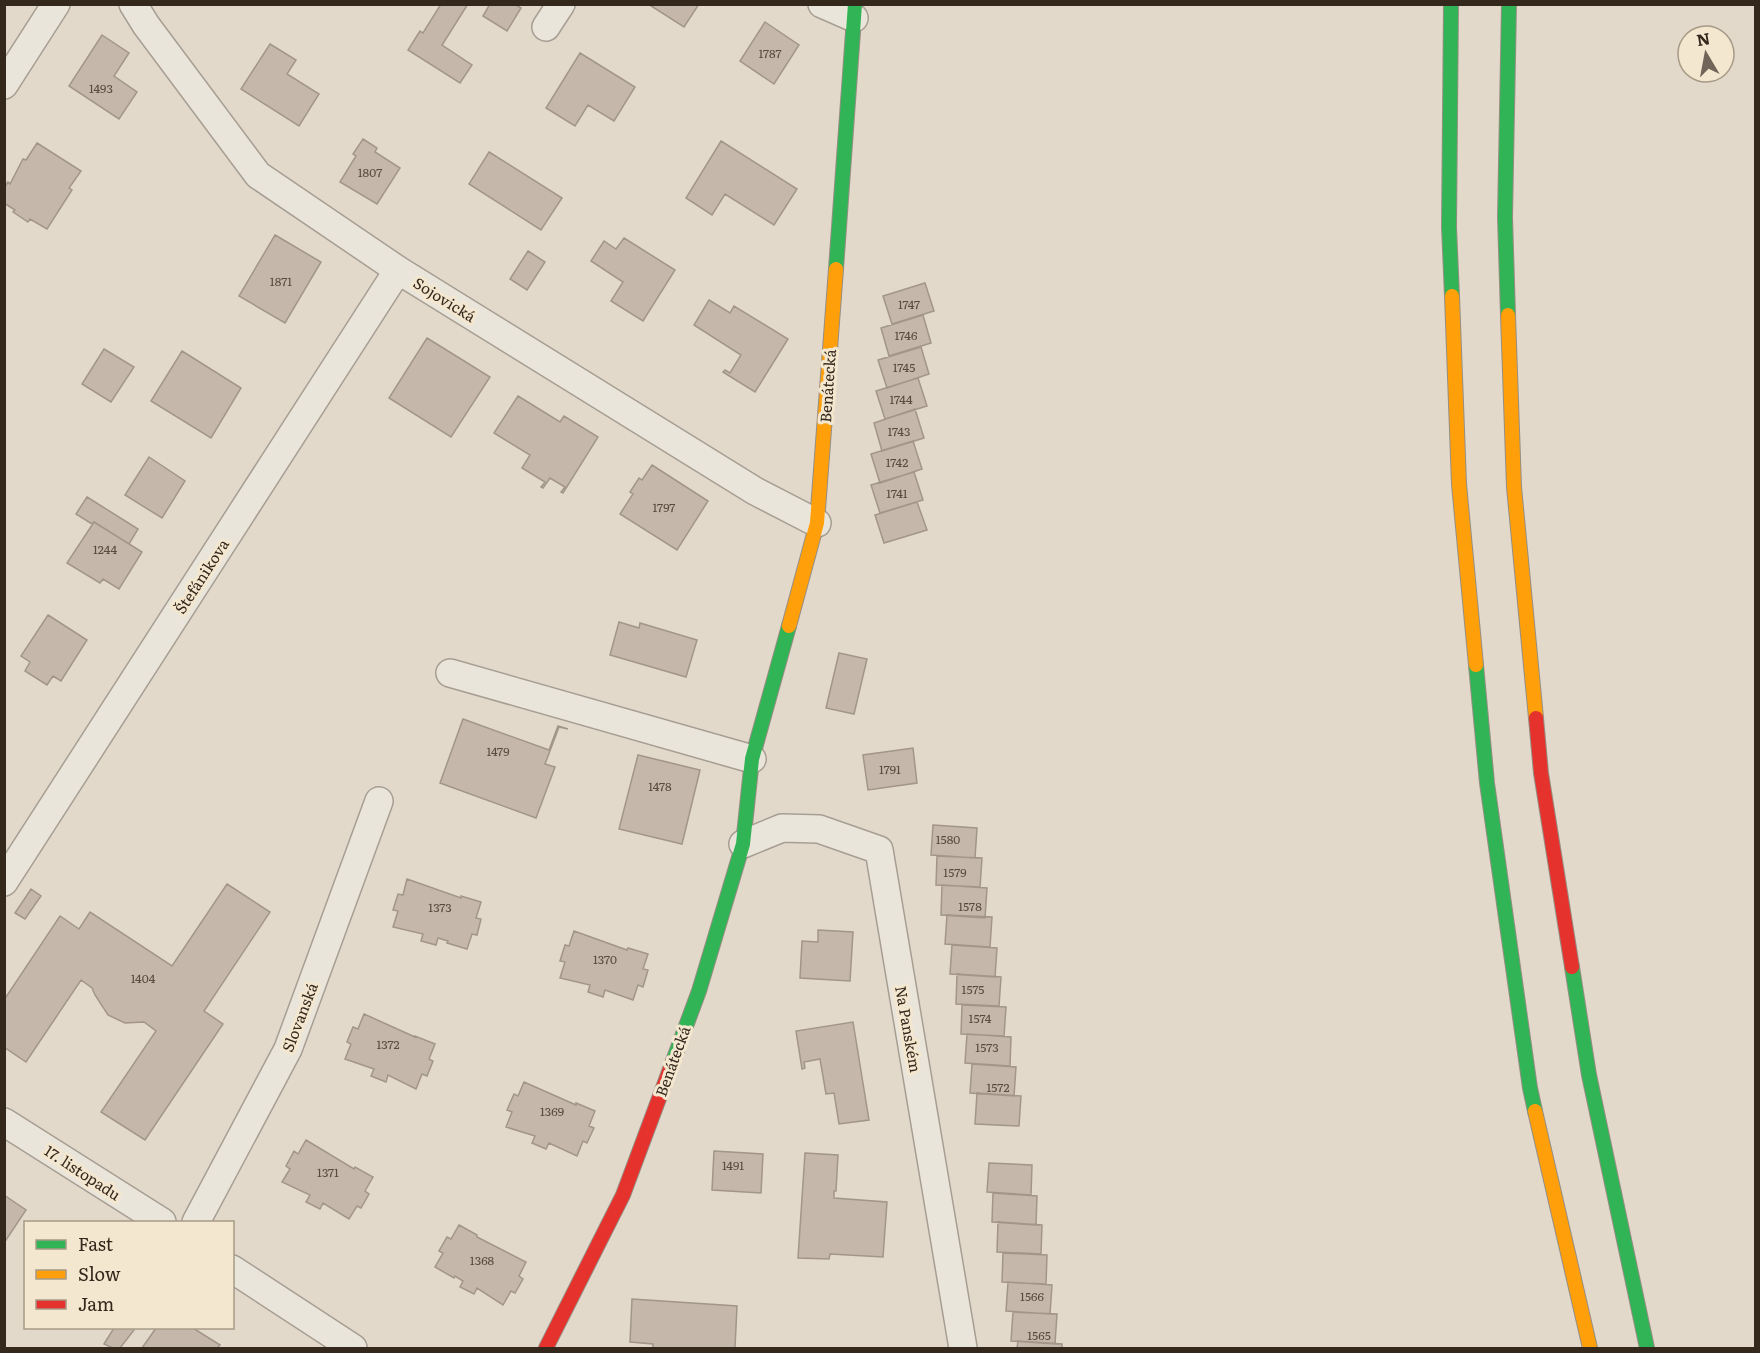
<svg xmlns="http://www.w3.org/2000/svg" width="1760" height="1353" font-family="Literata,serif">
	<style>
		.building { fill: #c6b7ab; stroke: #a2958a; stroke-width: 1.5 }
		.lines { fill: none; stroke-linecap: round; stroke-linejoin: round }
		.street-casing { stroke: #a79e93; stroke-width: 30 }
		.fast-casing { stroke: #968e84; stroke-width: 16 }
		.slow-casing { stroke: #968e84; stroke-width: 16 }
		.jam-casing { stroke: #968e84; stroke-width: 16 }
		.street { stroke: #eae5db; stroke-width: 27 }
		.fast { stroke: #30b455; stroke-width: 14 }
		.slow { stroke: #ff9f0a; stroke-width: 14 }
		.jam { stroke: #e5322d; stroke-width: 14 }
		.labels { text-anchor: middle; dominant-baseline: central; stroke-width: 6; stroke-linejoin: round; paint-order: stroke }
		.number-label { font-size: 12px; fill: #584b40 }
		.street-label { font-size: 15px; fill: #34271c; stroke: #f4e7cf }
	</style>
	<rect width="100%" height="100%" fill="#e2d9ca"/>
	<path class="building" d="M441,4H468L442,45L472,65L460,83L408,50L420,31L423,33Z
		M490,4H514L521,8L507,31L483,16Z
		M648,4H699L684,27Z
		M765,22L799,45L774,84L740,61Z
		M102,35L129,53L114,76L137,92L119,119L69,86Z
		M270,44L296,60L287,74L319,94L299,126L241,89Z
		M580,53L635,87L614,121L588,105L575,126L546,108Z
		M363,139L377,148L375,152L400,168L377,204L340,182L356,156L353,154Z
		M721,141L797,189L774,225L725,194L712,215L686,198Z
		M37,143L81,171L69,188L72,190L47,229L30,219L28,222L13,212L15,210L4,203V188L8,182L10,184L23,159L26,160Z
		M489,152L562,198L541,230L469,184Z
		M275,235L321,262L285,323L239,296Z
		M624,238L675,270L643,321L611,301L623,282L591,261L604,241L616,249Z
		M528,251L545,262L527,290L510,279Z
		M925,283L934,311L892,324L883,296Z
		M709,300L730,313L734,306L788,339L755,392L723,372L725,370L730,373L741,355L694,325Z
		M923,315L931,343L889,356L881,328Z
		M427,338L490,377L451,437L389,398Z
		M921,347L929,374L887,388L878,360Z
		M104,349L134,367L111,402L82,384Z
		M182,351L241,388L211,438L151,401Z
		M918,378L927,406L885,419L876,391Z
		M518,396L560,422L564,416L598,437L563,493L561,492L565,487L550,478L543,488L541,487L545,482L522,468L530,455L494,433Z
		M915,409L924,438L882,451L874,423Z
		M913,441L922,469L880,483L871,454Z
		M149,457L185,481L162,518L125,495Z
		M652,465L708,501L677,550L620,514L633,494L630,492L639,478L642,480Z
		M914,472L923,500L880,513L871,485Z
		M87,497L138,529L129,544L94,522L92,524L76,514Z
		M917,502L927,530L884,543L875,515Z
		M94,522L142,552L119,589L103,579L100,583L67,563Z
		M48,615L87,640L61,681L53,676L47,685L25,671L30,662L21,656Z
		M619,622L639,628L640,623L697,640L686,677L610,655Z
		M839,653L867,659L854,714L826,708Z
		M463,719L549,750L558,726L568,729L559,727L545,764L555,767L536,818L440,783Z
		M913,748L917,783L868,790L863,755Z
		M638,755L700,770L682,844L619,829Z
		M933,825L977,828L975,858L931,855Z
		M937,856L982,858L980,887L936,885Z
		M407,879L461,898V896L481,902L476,918L481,919L477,935L472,934L467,949L447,943L448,941L438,938L436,945L421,941L423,934L393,927L398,911L393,910L398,894L403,895Z
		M227,884L270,912L204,1011L223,1024L145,1140L101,1112L156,1031L144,1022L125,1023L108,1015L95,995L92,988L81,980L26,1062L4,1047V1000L60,916L79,929L90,912L172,966Z
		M942,885L987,888L985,918L941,915Z
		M31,889L41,896L25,919L15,913Z
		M947,915L992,917L990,947L945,944Z
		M818,930L853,932L850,981L800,978L802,941L818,942Z
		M574,931L627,950L628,948L648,954L643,969L648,970L643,987L638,985L633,1000L605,990L603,997L588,992L590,985L560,978L565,962L560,961L565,945L569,946Z
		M952,945L997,948L995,977L950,974Z
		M957,974L1001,977L999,1006L956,1004Z
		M962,1005L1006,1007L1004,1036L961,1034Z
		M364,1014L415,1037V1036L435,1044L429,1059L433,1061L427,1076L422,1074L416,1089L388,1075L386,1082L371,1076L374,1069L345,1059L351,1044L347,1042L353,1027L358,1029Z
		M853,1022L869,1120L839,1124L834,1093L826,1094L820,1059L804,1062L805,1068L802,1069L796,1031Z
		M967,1034L1011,1037L1010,1066L965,1063Z
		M972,1064L1016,1067L1014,1096L970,1093Z
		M524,1082L576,1105V1103L595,1111L589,1126L594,1128L587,1143L583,1141L577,1156L549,1143L546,1149L532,1143L535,1136L506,1127L512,1112L507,1110L514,1094L518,1096Z
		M977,1093L1021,1096L1019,1126L975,1124Z
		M306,1140L354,1169L355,1167L373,1177L365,1191L369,1194L361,1208L357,1206L349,1219L323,1203L320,1209L306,1202L310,1195L282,1182L290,1169L286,1166L294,1151L298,1154Z
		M714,1151L763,1154L761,1193L712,1190Z
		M805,1153L838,1155L836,1191H834V1198L887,1202L883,1257L830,1254L829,1259L798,1258Z
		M989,1163L1032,1165L1031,1195L987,1192Z
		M993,1193L1037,1196L1036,1225L992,1222Z
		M4,1195L26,1210L4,1243Z
		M998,1222L1042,1225L1041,1254L997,1252Z
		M459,1225L477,1235V1237L526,1262L519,1276L523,1279L515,1293L511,1291L503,1305L477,1288L474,1294L460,1287L463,1281L455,1276L454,1278L435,1267L443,1253L439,1251L447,1237L451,1239Z
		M1003,1253L1047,1255L1046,1284L1002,1282Z
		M1008,1282L1052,1285L1050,1314L1006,1311Z
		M632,1299L737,1306L735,1348H653V1344L630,1342Z
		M1013,1312L1057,1314L1055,1344L1011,1341Z
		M114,1328H130L134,1330L120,1348H113L104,1344Z
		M156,1328H193L220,1345L217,1348H142Z
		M1018,1341L1062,1344V1348H1017Z"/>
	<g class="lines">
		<g class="street-casing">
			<path id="street" d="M133,4L146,25L258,175L398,270L755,491L817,523
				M822,4L854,18
				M546,27L561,4
				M4,85L56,4
				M450,673L752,759
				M743,844L782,828L819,829L879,850L963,1348
				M4,882L398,270
				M4,1122L162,1222
				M196,1222L288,1049L379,801
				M232,1269L353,1348"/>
		</g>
		<g class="fast-casing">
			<path id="fast" d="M1451,4L1449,227L1452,296
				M836,269L855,4
				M1508,315L1505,217L1509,4
				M1476,665L1487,783L1530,1088L1535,1111
				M1572,967L1589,1075L1647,1348
				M673,1061L699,991L743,844L752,759L789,626"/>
		</g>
		<g class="slow-casing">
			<path id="slow" d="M1452,296L1459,484L1476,665
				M1508,315L1514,487L1536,718
				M789,626L817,523L836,269
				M1535,1111L1590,1348"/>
		</g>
		<g class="jam-casing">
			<path id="jam" d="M1536,718L1541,773L1572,967
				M546,1348L623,1195L673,1061"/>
		</g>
		<use href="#street" class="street"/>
		<use href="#fast" class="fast"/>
		<use href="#slow" class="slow"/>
		<use href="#jam" class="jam"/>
	</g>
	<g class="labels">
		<g class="number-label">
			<text x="770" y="53">1787</text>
			<text x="101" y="88">1493</text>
			<text x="370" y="172">1807</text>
			<text x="281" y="281">1871</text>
			<text x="909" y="304">1747</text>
			<text x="906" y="335">1746</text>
			<text x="904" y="367">1745</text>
			<text x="901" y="399">1744</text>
			<text x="899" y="431">1743</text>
			<text x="897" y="462">1742</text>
			<text x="897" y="493">1741</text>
			<text x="664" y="507">1797</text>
			<text x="105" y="549">1244</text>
			<text x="498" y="751">1479</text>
			<text x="890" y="769">1791</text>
			<text x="660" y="786">1478</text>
			<text x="948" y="839">1580</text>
			<text x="955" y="872">1579</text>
			<text x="970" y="906">1578</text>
			<text x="440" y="907">1373</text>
			<text x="605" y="959">1370</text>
			<text x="143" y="978">1404</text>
			<text x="973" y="989">1575</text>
			<text x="980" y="1018">1574</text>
			<text x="388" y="1044">1372</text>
			<text x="987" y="1047">1573</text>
			<text x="998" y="1087">1572</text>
			<text x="552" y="1111">1369</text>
			<text x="733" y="1165">1491</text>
			<text x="328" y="1172">1371</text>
			<text x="482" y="1260">1368</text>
			<text x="1032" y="1296">1566</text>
			<text x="1039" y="1335">1565</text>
		</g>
		<g class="street-label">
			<text transform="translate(445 299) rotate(32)">Sojovická</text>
			<text transform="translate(827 386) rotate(-86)">Benátecká</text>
			<text transform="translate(201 576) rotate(-57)">Štefánikova</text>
			<text transform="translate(299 1017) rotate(-69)">Slovanská</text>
			<text transform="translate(909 1029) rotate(80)">Na Panském</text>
			<text transform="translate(672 1061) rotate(-70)">Benátecká</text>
			<text transform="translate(83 1172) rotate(33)">17. listopadu</text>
		</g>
	</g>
	<rect width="1760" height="1353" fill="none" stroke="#34271c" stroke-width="12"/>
	<rect x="24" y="1221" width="210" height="108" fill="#f4e7cf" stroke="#a79a87" stroke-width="1.5"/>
	<rect x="36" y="1240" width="30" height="9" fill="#30b455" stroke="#a79a87" stroke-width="1.5"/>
	<text x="78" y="1251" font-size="18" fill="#34271c">Fast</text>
	<rect x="36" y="1270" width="30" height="9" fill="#ff9f0a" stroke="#a79a87" stroke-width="1.5"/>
	<text x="78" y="1281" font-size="18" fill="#34271c">Slow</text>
	<rect x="36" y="1300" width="30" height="9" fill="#e5322d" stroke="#a79a87" stroke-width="1.5"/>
	<text x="78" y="1311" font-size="18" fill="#34271c">Jam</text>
	<g transform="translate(1706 54) rotate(350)"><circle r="28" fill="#f4e7cf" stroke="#a79a87" stroke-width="1.5"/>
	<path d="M0-4.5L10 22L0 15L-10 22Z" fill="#716559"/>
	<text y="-9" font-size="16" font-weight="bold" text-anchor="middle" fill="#34271c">N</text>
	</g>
</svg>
